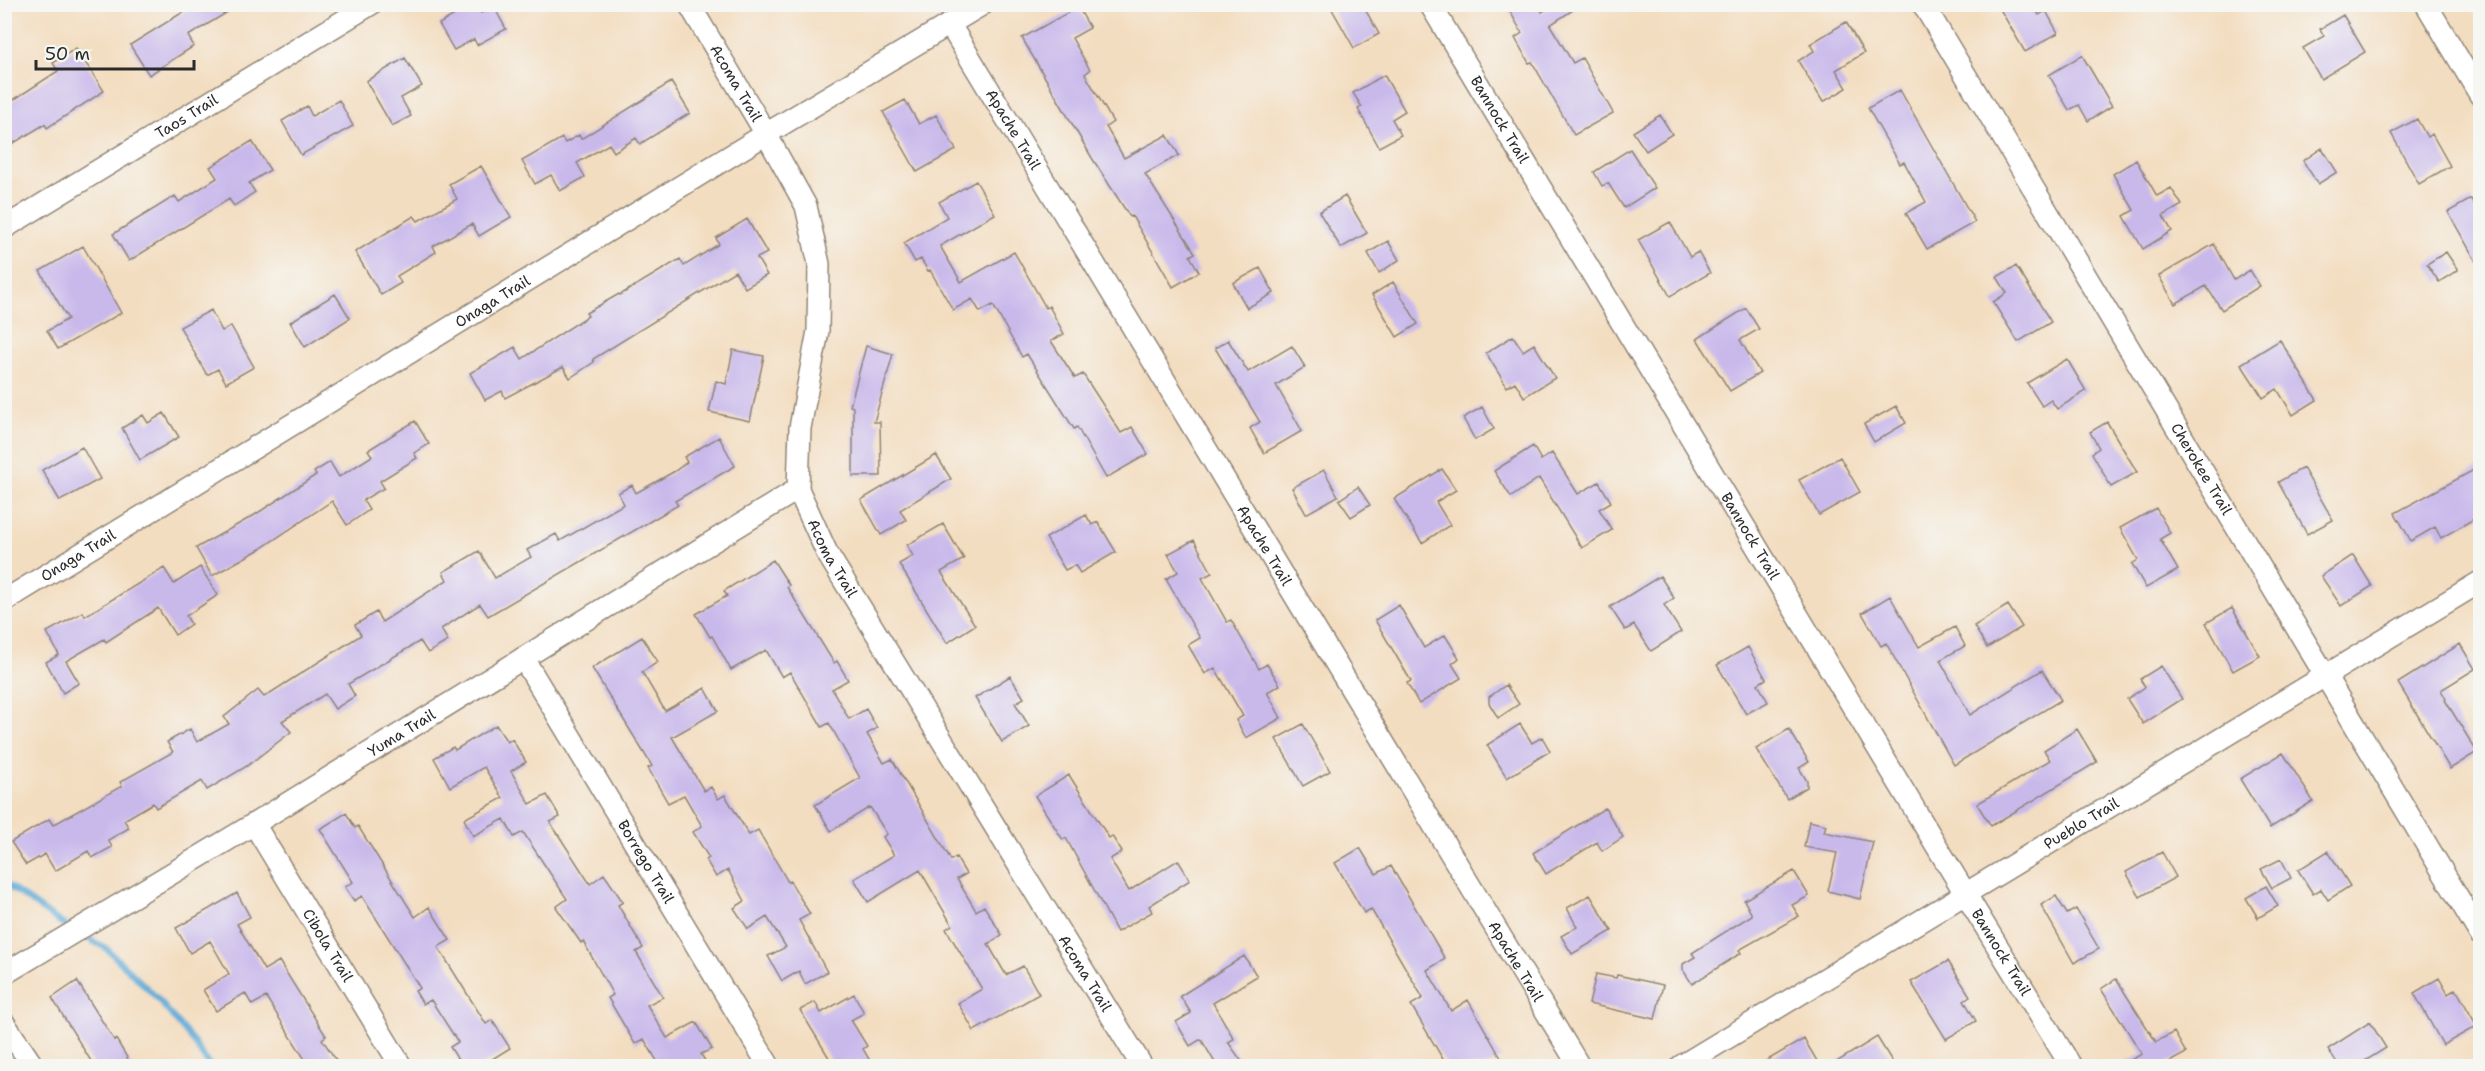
<svg xmlns="http://www.w3.org/2000/svg" width="2485" height="1071" font-family="'Shantell Sans',sans-serif">
	<style>
		.lines { fill: none; stroke-linecap: round; stroke-linejoin: round }
		.stream { stroke: #5ca8d5; stroke-width: 6 }
		.building { fill: #c9b9eb }
		.minor-casing { stroke: #8f8476; stroke-width: 24 }
		.minor { stroke: #fff; stroke-width: 21 }
		.labels { text-anchor: middle; dominant-baseline: central; stroke-width: 6; stroke-linejoin: round; paint-order: stroke }
		.street-label { font-size: 15px; fill: #2b2b2b; stroke: #f6f6f2 }
	</style>
	<rect width="100%" height="100%" fill="#f6f6f2"/>
	<filter id="ink" filterUnits="userSpaceOnUse"><feTurbulence type="fractalNoise" baseFrequency=".0167" numOctaves="2"/><feDisplacementMap in="SourceGraphic" scale="12" xChannelSelector="R" yChannelSelector="G"/><feConvolveMatrix kernelMatrix="1 2 1 2 8 2 1 2 1" color-interpolation-filters="sRGB"/></filter>
	<filter id="wash" filterUnits="userSpaceOnUse"><feTurbulence type="fractalNoise" baseFrequency=".008" numOctaves="4" result="noise"/><feDisplacementMap in="SourceGraphic" scale="24" xChannelSelector="R" yChannelSelector="G"/><feGaussianBlur stdDeviation="1.35" result="paint"/><feColorMatrix in="noise" values="0 0 0 0 0 0 0 0 0 0 0 0 0 0 0 0 0 1.4 0 .05"/><feComposite in="paint" operator="in"/></filter>
	<g filter="url(#wash)">
		<rect width="100%" height="100%" fill="#f3ddc0"/>
		<g class="lines">
			<path class="stream" d="M4,883L70,929
				M79,934L106,948L157,998L191,1039L210,1066"/>
		</g>
		<g id="blocks">
			<path class="building" d="M196,4H241L188,36L194,46L149,75L130,45Z
				M473,4H476L481,13L494,7L506,29L477,45L474,39L454,50L439,24Z
				M1329,4H1362L1379,34L1354,48Z
				M1506,4H1538L1542,12L1555,4H1582L1550,25L1573,63L1582,58L1613,113L1574,135L1532,62L1529,63L1515,38L1522,33Z
				M1997,4H2032L2039,15L2046,11L2058,33L2025,52Z
				M1078,7L1090,28L1072,38L1090,70L1085,74L1113,122L1106,127L1124,158L1167,135L1179,155L1145,174L1195,253L1190,256L1199,272L1173,287L1132,216L1130,217L1092,158L1022,38Z
				M2343,15L2365,52L2321,79L2303,48L2324,36L2320,29Z
				M1846,22L1864,53L1836,70L1847,88L1823,102L1798,61L1814,51L1810,44Z
				M76,48L104,91L47,128L45,124L4,149V106L58,71L53,63Z
				M2082,55L2112,106L2088,121L2079,105L2069,110L2049,75Z
				M405,58L422,86L401,98L411,116L392,126L366,81Z
				M1384,75L1405,111L1392,119L1401,135L1379,147L1358,109L1362,107L1353,93Z
				M671,82L690,113L640,144L636,138L614,152L609,144L577,163L585,177L560,191L551,175L535,184L522,161L562,138L565,143L579,135L581,139Z
				M1900,90L1975,222L1927,249L1906,213L1926,202L1904,162L1900,164L1868,108Z
				M339,100L353,126L301,155L282,121L307,106L312,116Z
				M905,100L919,124L936,115L956,150L917,172L883,112Z
				M1660,115L1672,134L1646,151L1633,132Z
				M2417,119L2427,137L2432,134L2450,166L2419,184L2391,133Z
				M252,141L270,170L249,183L255,192L234,206L229,199L129,261L113,234L175,196L179,202L217,178L210,167Z
				M2322,148L2337,172L2318,184L2303,161Z
				M1630,149L1655,188L1624,208L1608,183L1602,186L1594,172Z
				M2136,160L2157,196L2171,188L2182,205L2163,216L2172,231L2143,249L2124,216L2134,210L2113,174Z
				M481,166L511,217L479,236L472,224L433,246L436,252L397,276L401,283L381,295L355,252L414,216L418,221L457,199L449,184Z
				M976,181L995,214L940,246L961,282L1014,252L1046,308L1049,306L1064,334L1051,341L1075,378L1083,374L1121,433L1132,427L1148,454L1106,478L1077,427L1074,429L1027,354L1022,357L993,305L980,312L972,299L953,310L930,270L928,271L921,259L915,262L904,243L947,217L939,202Z
				M1345,196L1367,233L1341,248L1319,212Z
				M2471,199L2481,215V270L2448,212Z
				M747,219L767,253L757,258L767,275L745,288L735,271L593,359L594,362L570,378L563,367L505,398L502,391L485,400L470,373L515,347L522,359L588,316L586,313L619,294L620,295L680,259L684,266L719,244L716,238Z
				M1670,222L1690,257L1698,252L1710,273L1670,296L1638,240Z
				M1388,241L1399,260L1379,273L1368,253Z
				M2214,244L2234,280L2250,270L2260,286L2222,310L2206,286L2175,304L2159,276Z
				M83,246L121,313L58,349L47,331L68,319L40,271Z
				M2446,252L2458,270L2439,282L2427,264Z
				M2016,266L2051,322L2018,342L1993,302L2007,293L1997,277Z
				M1260,268L1274,293L1247,308L1233,283Z
				M1393,282L1418,324L1397,337L1372,295Z
				M335,294L350,318L305,347L290,322Z
				M1746,308L1759,329L1740,340L1760,373L1730,391L1697,339Z
				M211,310L222,331L231,326L254,367L226,383L218,369L207,375L180,327Z
				M1513,336L1523,351L1534,344L1555,378L1524,397L1515,382L1507,387L1486,353Z
				M1228,340L1248,372L1292,346L1305,367L1276,385L1302,431L1264,453L1250,428L1260,422L1215,348Z
				M2280,340L2317,400L2293,415L2277,389L2263,398L2241,364Z
				M866,346L893,354L874,422H880L881,476H853V407L850,406Z
				M733,350L764,356L750,421L709,412L716,381L726,384Z
				M2067,359L2086,391L2057,409L2051,400L2042,406L2027,383Z
				M1896,406L1906,423L1874,442L1864,424Z
				M1482,407L1494,429L1475,440L1463,418Z
				M164,413L179,437L140,460L122,428L143,415L148,423Z
				M415,421L429,444L414,453L417,458L380,481L384,488L363,500L369,510L347,525L332,501L260,549L212,576L196,548L253,516L316,475L314,472L330,462L339,477L372,456L368,450Z
				M2107,422L2137,472L2111,487L2092,453L2099,448L2090,432Z
				M719,437L735,466L675,501L678,505L488,616L480,604L441,629L448,641L428,653L420,641L348,684L355,696L335,709L325,694L282,721L291,732L247,766L207,790L202,781L156,808L153,803L124,820L129,828L108,840L112,847L92,858L88,851L55,871L45,854L26,865L11,842L49,819L53,825L122,786L120,782L173,752L167,742L190,729L197,742L229,724L224,717L258,690L264,697L361,635L355,625L376,612L382,622L447,580L443,572L479,551L495,578L531,557L527,550L556,534L560,541L624,504L618,493L632,485L636,493L675,471L687,462L684,457Z
				M1533,446L1541,460L1552,453L1578,494L1599,482L1611,502L1599,509L1612,530L1582,548L1539,478L1511,497L1494,471Z
				M82,447L100,479L60,501L42,470Z
				M936,455L951,479L900,510L906,520L881,535L861,500Z
				M1840,457L1860,492L1819,515L1799,480Z
				M2481,466V515L2441,538L2435,527L2411,541L2395,513Z
				M2303,468L2333,520L2307,534L2278,482Z
				M1442,469L1456,490L1436,502L1450,525L1422,543L1394,499Z
				M1324,470L1338,496L1306,514L1292,488Z
				M1358,487L1370,505L1351,517L1339,500Z
				M2156,508L2170,533L2160,539L2178,570L2146,588L2132,564L2138,560L2120,528Z
				M1086,515L1092,525L1098,522L1116,552L1080,573L1075,565L1065,570L1046,538Z
				M943,524L964,559L941,572L975,625L947,643L899,564L913,556L907,545Z
				M1194,540L1212,573L1202,578L1227,622L1231,620L1259,669L1267,664L1280,685L1267,692L1281,718L1246,738L1236,720L1243,716L1215,668L1205,674L1188,645L1200,638L1166,579L1178,572L1168,554Z
				M2353,555L2372,586L2341,606L2321,576Z
				M773,560L789,585L787,587L834,663L837,661L848,680L832,689L849,719L866,709L877,728L867,734L884,763L892,759L951,860L956,857L966,874L957,879L976,911L984,906L1002,935L988,944L1006,975L1023,966L1039,994L974,1031L958,1003L982,989L946,929L952,925L920,870L868,902L854,879L894,855L883,837L887,834L870,807L831,831L815,805L860,778L829,723L822,727L790,672L782,677L766,650L731,670L712,636L710,637L696,614L727,596L724,591Z
				M200,567L218,595L186,616L191,624L175,635L158,608L106,642L104,639L66,661L79,683L63,693L46,662L59,655L47,632L83,612L85,616L164,568L174,584Z
				M1660,576L1674,598L1664,605L1681,632L1651,651L1634,625L1625,630L1610,607Z
				M1890,596L1919,647L1955,627L1965,646L1940,660L1970,715L2042,670L2061,700L1954,765L1886,643L1881,646L1862,613Z
				M1399,605L1424,648L1445,635L1459,658L1452,664L1461,678L1419,704L1407,683L1411,681L1375,620Z
				M2008,605L2022,627L1987,648L1974,626Z
				M2232,608L2260,656L2233,671L2206,623Z
				M642,637L658,662L642,672L665,711L705,688L718,711L672,737L704,791L711,787L718,799L725,795L749,835L758,830L788,882L790,881L810,914L799,920L827,972L805,984L799,971L782,981L768,956L786,947L767,917L748,929L734,908L745,901L728,870L716,877L706,860L709,858L693,832L702,826L684,795L668,803L648,768L652,766L592,668Z
				M2460,644L2475,669L2441,690L2446,699L2445,700L2477,752L2450,769L2398,683Z
				M1748,647L1766,679L1758,684L1768,702L1746,714L1717,665Z
				M2161,666L2182,699L2143,724L2127,699L2145,687L2140,679Z
				M1010,676L1024,698L1015,703L1029,726L1002,742L975,698Z
				M1506,685L1519,704L1498,718L1489,703V697Z
				M1303,724L1330,771L1303,786L1276,739Z
				M1520,724L1532,743L1542,737L1550,751L1507,778L1487,745Z
				M496,725L507,742L512,739L526,762L511,771L530,804L547,795L560,817L550,822L590,884L604,874L623,902L618,905L643,948L636,952L663,997L647,1005L667,1038L696,1022L712,1049L701,1054L708,1066H660L644,1039L635,1044L608,998L613,995L583,941L581,943L556,907L567,899L523,832L514,837L504,819L473,836L464,819L503,798L484,767L450,787L434,758L453,747L455,750Z
				M1789,729L1809,762L1799,768L1807,781V787L1787,799L1756,749Z
				M2077,729L2097,762L1991,826L1977,804L2050,760L2044,750Z
				M2283,753L2313,801L2270,828L2240,779Z
				M1069,775L1109,838L1112,836L1122,852L1110,859L1129,891L1178,860L1190,880L1149,906L1152,912L1117,932L1066,838L1063,840L1035,796Z
				M1605,808L1623,837L1602,851L1597,842L1546,874L1533,853Z
				M346,813L355,828L358,826L415,917L429,907L450,940L438,947L486,1024L492,1020L510,1048L481,1066H462L450,1047L458,1042L431,1000L423,1004L415,991L420,988L362,896L354,901L345,887L353,882L320,829Z
				M1809,821L1826,825L1824,832L1873,842L1860,899L1828,891L1837,853L1804,847Z
				M1360,848L1376,874L1391,866L1445,959L1427,970L1451,1011L1468,1000L1501,1058L1487,1066H1447L1411,1005L1423,998L1371,909L1364,913L1335,863Z
				M2328,851L2350,886L2328,900L2321,889L2313,894L2298,870Z
				M2162,852L2176,877L2140,897L2126,872Z
				M2281,859L2291,878L2272,888L2261,869Z
				M1794,871L1809,896L1792,905L1799,916L1739,950L1741,953L1692,984L1683,970V964L1695,957L1692,953L1752,915L1744,900Z
				M2266,886L2278,906L2258,918L2246,898Z
				M237,893L250,917L237,924L264,970L279,961L326,1036L322,1039L340,1066H309L266,997L252,1005L245,993L216,1011L203,990L229,974L210,941L190,953L176,928Z
				M1590,895L1612,931L1572,954L1561,936L1577,927L1567,908Z
				M2056,896L2067,914L2076,909L2099,949L2074,963L2041,905Z
				M1244,956L1257,976L1213,1003L1234,1039L1228,1042L1245,1066H1217L1201,1039L1190,1046L1176,1022L1191,1013L1180,996Z
				M1948,961L1970,996L1964,1000L1976,1021L1946,1039L1911,982Z
				M1596,974L1616,978L1617,975L1663,985L1655,1019L1589,1004Z
				M2439,978L2448,994L2456,989L2477,1026L2443,1045L2414,993Z
				M2116,979L2156,1042L2174,1032L2186,1053L2162,1066H2120L2142,1054L2101,989Z
				M77,981L114,1040L116,1039L132,1066H94L52,998Z
				M854,994L864,1013L851,1020L867,1046L863,1049L873,1066H834L800,1010L815,1002L821,1013Z
				M2370,1022L2386,1048L2357,1066H2339L2328,1049Z
				M1877,1037L1895,1066H1830Z
				M1804,1039L1820,1066H1757Z"/>
		</g>
	</g>
	<g filter="url(#ink)">
		<use href="#blocks" fill-opacity="0" stroke="#8f8476" stroke-width="1.5"/>
		<g class="lines">
			<g class="minor-casing">
				<g id="minor">
					<path id="s1" d="M689,4L766,134L806,206L819,264L818,331L800,428L798,489L827,553L1142,1066"/>
					<path id="s2" d="M1430,4L1977,913L2071,1066"/>
					<path id="s3" d="M1923,4L2480,934"/>
					<path d="M2426,4L2480,95"/>
					<path id="s4" d="M950,25L1579,1066"/>
					<path id="s5" d="M4,228L371,4"/>
					<path id="s6" d="M4,601L766,134L983,4"/>
					<path id="s7" d="M523,658L769,1066"/>
					<path id="s8" d="M254,824L401,1066"/>
					<path id="s9" d="M4,974L254,824L798,489"/>
					<path d="M4,1023L33,1066"/>
					<path id="s10" d="M1681,1066L2480,582"/>
				</g>
			</g>
			<use href="#minor" class="minor"/>
		</g>
	</g>
	<g class="labels">
		<g class="street-label">
			<text stroke="none"><textPath href="#s1" startOffset="92">Acoma Trail</textPath></text>
			<text stroke="none"><textPath href="#s5" startOffset="214">Taos Trail</textPath></text>
			<text stroke="none"><textPath href="#s2" startOffset="135">Bannock Trail</textPath></text>
			<text stroke="none"><textPath href="#s4" startOffset="122">Apache Trail</textPath></text>
			<text stroke="none"><textPath href="#s6" startOffset="573">Onaga Trail</textPath></text>
			<text stroke="none"><textPath href="#s3" startOffset="542">Cherokee Trail</textPath></text>
			<text stroke="none"><textPath href="#s2" startOffset="621">Bannock Trail</textPath></text>
			<text stroke="none"><textPath href="#s4" startOffset="608">Apache Trail</textPath></text>
			<text stroke="none"><textPath href="#s6" startOffset="87">Onaga Trail</textPath></text>
			<text stroke="none"><textPath href="#s1" startOffset="597">Acoma Trail</textPath></text>
			<text stroke="none"><textPath href="#s9" startOffset="465">Yuma Trail</textPath></text>
			<text stroke="none"><textPath href="#s10" startOffset="468">Pueblo Trail</textPath></text>
			<text stroke="none"><textPath href="#s7" startOffset="238">Borrego Trail</textPath></text>
			<text stroke="none"><textPath href="#s8" startOffset="142">Cibola Trail</textPath></text>
			<text stroke="none"><textPath href="#s2" startOffset="1107">Bannock Trail</textPath></text>
			<text stroke="none"><textPath href="#s4" startOffset="1094">Apache Trail</textPath></text>
			<text stroke="none"><textPath href="#s1" startOffset="1083">Acoma Trail</textPath></text>
		</g>
	</g>
	<rect width="2485" height="1071" fill="none" stroke="#f6f6f2" stroke-width="24"/>
	<path d="M36 60v9h158v-9" fill="none" stroke="#2b2b2b" stroke-width="3"/>
	<text x="45" y="60" font-size="18" fill="#2b2b2b" stroke="#f6f6f2" stroke-width="4.5" paint-order="stroke">50 m</text>
</svg>
